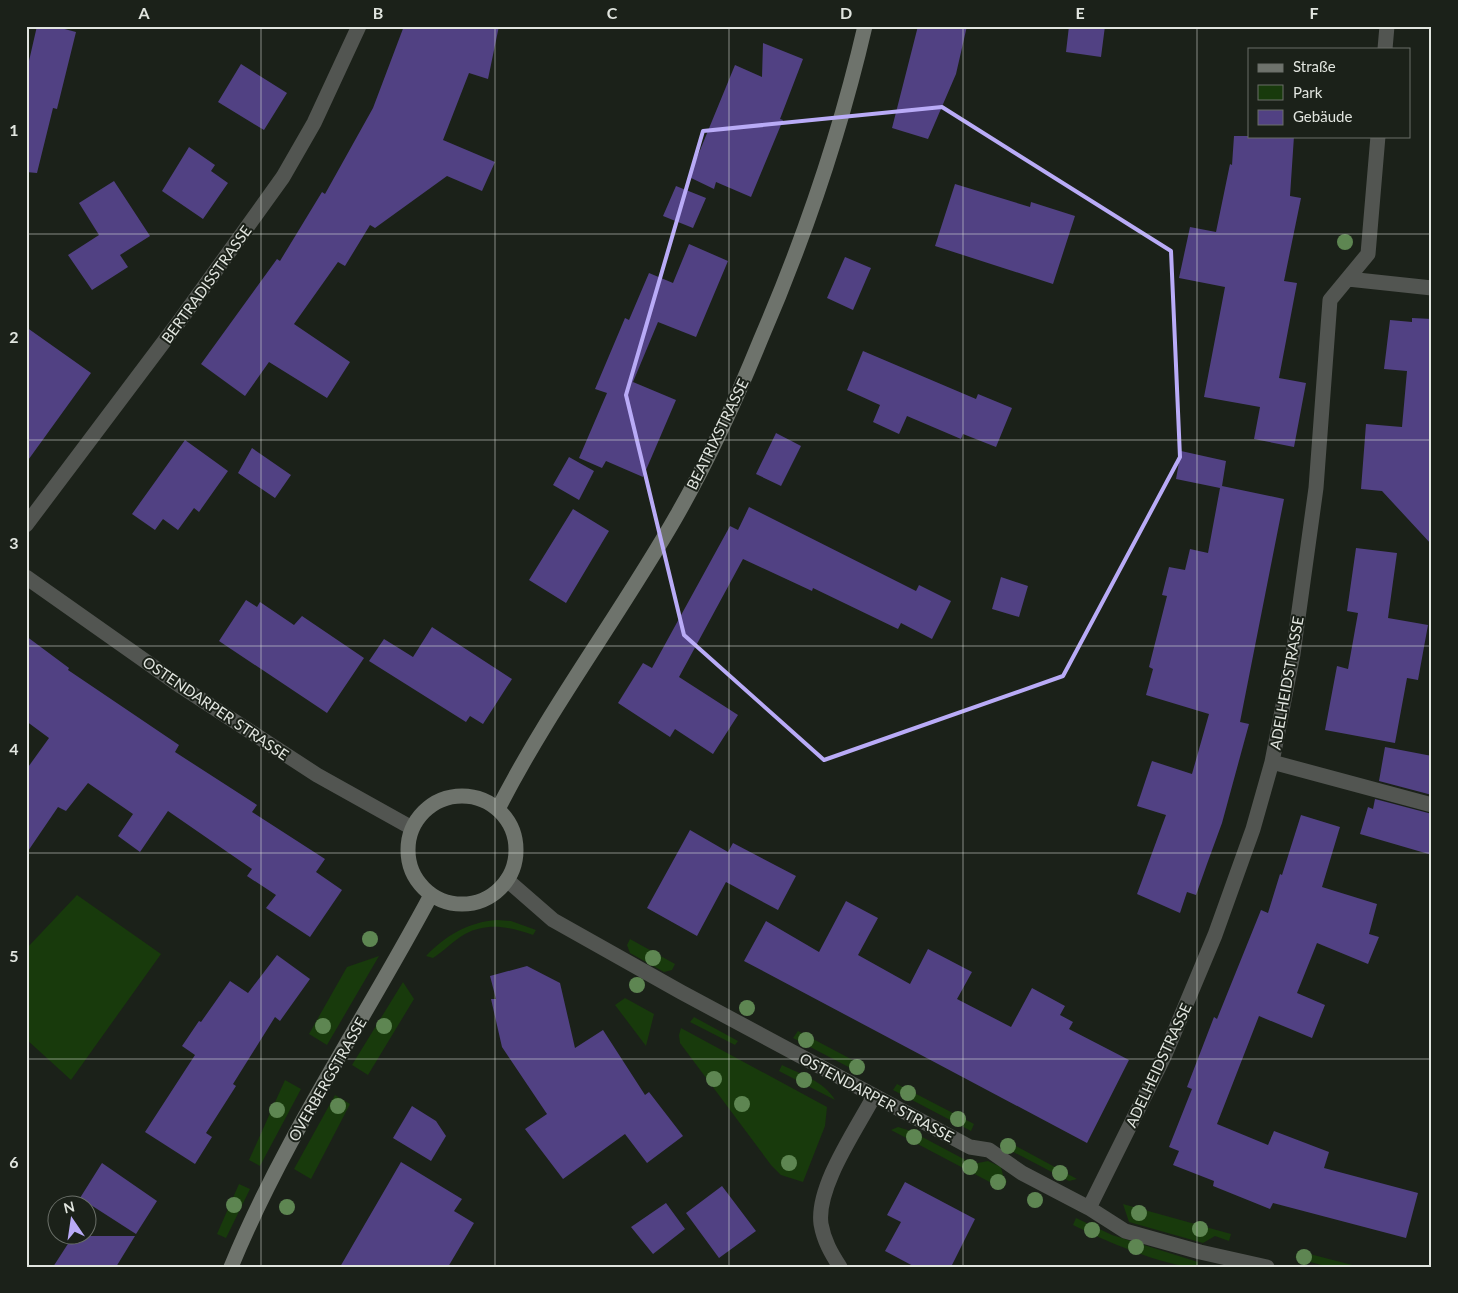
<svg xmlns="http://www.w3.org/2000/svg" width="1458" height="1293" font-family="Lato,sans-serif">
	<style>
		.green { fill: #183a0c }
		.building { fill: #514183 }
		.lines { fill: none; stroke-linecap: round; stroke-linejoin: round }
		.street { stroke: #525551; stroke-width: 15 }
		.secondary { stroke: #6e736c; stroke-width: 15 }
		.tree { fill: #5e8652 }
		.marked { fill: none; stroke: #b9abf7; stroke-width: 4; stroke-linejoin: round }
		.grid { fill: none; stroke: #e1e5df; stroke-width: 1; stroke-opacity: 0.55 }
		.labels { text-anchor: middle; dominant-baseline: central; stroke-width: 4; stroke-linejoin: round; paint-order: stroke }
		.street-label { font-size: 15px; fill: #e1e5df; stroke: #1b2119 }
		.neatline { fill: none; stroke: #e1e5df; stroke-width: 2 }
		.grid-label { font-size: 16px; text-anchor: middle; font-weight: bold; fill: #e1e5df }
	</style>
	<rect width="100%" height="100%" fill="#1b2119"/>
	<path class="green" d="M77,895L161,954L71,1080L26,1039V949Z
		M497,920L511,921L536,930L533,935C510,927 488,922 465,934C453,941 444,951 433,958L426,956C445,936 468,922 497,920Z
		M630,939L675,964L672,970L664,972L630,953L627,945Z
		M379,956L327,1045L309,1034L347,967Z
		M403,982L414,999L368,1075L352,1065Z
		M625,998L654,1014L646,1046L615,1005Z
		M694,1017L738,1041L735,1045L690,1022Z
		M681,1028L827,1107L825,1126L803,1182L781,1175L771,1165L680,1043L679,1035Z
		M798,1031L864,1066L860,1073L793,1038Z
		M782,1065C800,1074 824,1081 835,1100L779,1071Z
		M285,1080L301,1089L260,1166L249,1160Z
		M897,1084L974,1124L971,1131L893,1090Z
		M335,1095L350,1104L311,1179L294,1169Z
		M898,1127L911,1131L973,1164L988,1161L1001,1167L1004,1179L1007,1181L1003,1189L891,1130Z
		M1003,1139L1077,1179L1069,1181L1000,1145Z
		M239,1184L250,1189L226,1238L217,1234Z
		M1123,1204L1231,1234L1229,1241L1215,1236L1203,1243L1129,1222Z
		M1076,1218L1112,1235L1198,1262L1197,1267C1164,1267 1104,1240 1073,1225Z
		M1298,1251L1360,1267H1329L1295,1258Z"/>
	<path class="building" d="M37,26H53L76,32L57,109L53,108L37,173L26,172V74Z
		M404,26H499L488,79L469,73L443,140L495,162L482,191L447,176L375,228L370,225L345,266L338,262L294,324L350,362L327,398L269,362L245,396L201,364L277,259L280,261L322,192L325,194L373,108Z
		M918,26H967L956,74L928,139L892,128Z
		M1069,26H1105L1101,57L1066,52Z
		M763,43L803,59L780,119L783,120L751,197L716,182L714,189L689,177L735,65L762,77Z
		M241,64L287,93L264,130L218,102Z
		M1234,136H1294L1290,196L1301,198L1284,281L1297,283L1279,378L1306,383L1294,447L1254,439L1260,407L1204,397L1225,287L1179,278L1190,227L1216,232L1230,164L1232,165Z
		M189,147L215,165L211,171L228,183L203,219L162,191Z
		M114,181L150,236L120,255L128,267L92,290L68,255L99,235L79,203Z
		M955,184L1030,207L1031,202L1075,216L1053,284L935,246Z
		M676,186L706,198L693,228L663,216Z
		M689,244L728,261L696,337L658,322L633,382L676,400L643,477L606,461L602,468L579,458L607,393L595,389L625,318L629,320L649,273L673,283Z
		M845,257L871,268L853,310L827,298Z
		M1412,318L1432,319V545L1382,491L1361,489L1366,424L1402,427L1407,371L1384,369L1390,320L1412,322Z
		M26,327L91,373L26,463Z
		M863,351L976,399L978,394L1012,408L996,447L963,434L961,439L907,416L899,434L873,422L880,405L847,390Z
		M776,433L801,446L781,486L756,474Z
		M185,440L228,471L199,512L194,508L178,530L163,519L155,530L132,514Z
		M252,448L291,475L275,498L238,473Z
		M1181,451L1226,461L1222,486L1284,499L1240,722L1249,724L1222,823L1207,864L1196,895L1187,892L1180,913L1137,894L1166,815L1137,806L1152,761L1192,774L1209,714L1146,695L1153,669L1149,667L1167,596L1162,595L1169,567L1185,570L1190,549L1208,553L1220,488L1176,479Z
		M569,457L594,471L579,500L553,485Z
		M749,507L916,591L919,585L951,601L932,639L901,623L898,629L813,588L812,591L743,559L679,677L738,715L713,754L675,729L670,737L618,703L643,663L652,668L730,526L738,530Z
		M573,509L609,531L566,603L529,580Z
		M1356,548L1397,553L1388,618L1428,625L1418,680L1407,678L1395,743L1325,730L1337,666L1348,669L1358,613L1347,611Z
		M1001,577L1028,586L1019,617L992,609Z
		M246,600L257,607L260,602L294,625L302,616L364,658L327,713L219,641Z
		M432,627L512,679L483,724L470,716L466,722L369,661L384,639L413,657Z
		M26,636L69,668L68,670L179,745L175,752L257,805L252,812L325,859L316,872L342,890L310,937L266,908L276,895L247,876L252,869L168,811L140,852L118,836L133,814L88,783L66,811L58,807L26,854V770L49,738L26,721Z
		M1385,747L1432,756V795L1379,781Z
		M1375,799L1432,814V855L1360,834L1368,807L1373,809Z
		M1301,815L1340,827L1322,887L1377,904L1369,934L1379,937L1368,964L1317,943L1297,993L1325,1005L1312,1038L1259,1016L1217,1124L1268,1145L1274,1131L1329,1152L1324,1168L1418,1193L1406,1238L1273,1203L1270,1209L1213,1186L1214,1181L1173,1165L1179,1151L1169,1147L1192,1089L1187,1087L1214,1017L1217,1019L1261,910L1268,913L1280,874L1282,875Z
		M690,830L728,852L733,843L796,876L778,910L726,882L697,936L647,908Z
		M846,901L878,918L858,955L910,984L928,949L972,972L957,999L1011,1027L1032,988L1065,1006L1060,1015L1073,1022L1069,1029L1129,1060L1087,1143L744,961L766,921L819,952Z
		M277,955L310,979L280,1021L275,1017L233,1084L236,1086L206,1133L212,1137L195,1164L145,1132L195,1055L182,1046L199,1021L201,1022L230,981L248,993Z
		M527,966L560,983L575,1048L603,1030L645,1095L649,1092L683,1136L647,1163L625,1134L563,1179L525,1129L547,1114L502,1047L491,999H496L490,976Z
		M412,1106L436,1121L446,1136L431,1161L393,1138Z
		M401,1162L462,1199L454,1211L474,1223L448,1267H340Z
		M102,1163L157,1201L136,1234L80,1198Z
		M905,1182L975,1219L951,1267H915L885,1251L901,1222L887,1215Z
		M722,1186L756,1231L719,1258L686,1213Z
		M666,1203L685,1229L653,1254L631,1227Z
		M73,1236H135L116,1267H53Z"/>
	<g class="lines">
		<path class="street" d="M1385,49L1387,26
			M1348,279L1432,288
			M26,525L181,319L283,177L314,123L359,26
			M26,577L182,687L317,775L412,828
			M1272,762L1432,805
			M507,880L553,920L681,992L970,1147L989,1150L1022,1173L1089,1208L1125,1231L1200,1252L1267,1267
			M1089,1208L1164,1057L1215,935L1253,829L1272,762L1293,654L1316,488L1330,300L1368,254L1378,136
			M840,1267C831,1253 824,1241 821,1224C816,1187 856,1130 874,1096"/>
		<path class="secondary" d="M408 850a54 54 0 1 1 108 0a54 54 0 1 1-108 0Z
			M498,809C550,707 620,615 677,515C709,459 736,400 760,341C804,239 840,134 865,26
			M231,1267C285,1136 365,1019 431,895"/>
	</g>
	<g class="tree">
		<circle cx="1345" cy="242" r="8"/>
		<circle cx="370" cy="939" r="8"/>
		<circle cx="653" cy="958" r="8"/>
		<circle cx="637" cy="985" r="8"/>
		<circle cx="747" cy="1008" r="8"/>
		<circle cx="323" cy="1026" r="8"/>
		<circle cx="384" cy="1026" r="8"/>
		<circle cx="806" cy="1040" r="8"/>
		<circle cx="857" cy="1067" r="8"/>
		<circle cx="714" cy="1079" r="8"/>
		<circle cx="804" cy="1080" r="8"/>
		<circle cx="908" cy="1093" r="8"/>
		<circle cx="742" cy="1104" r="8"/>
		<circle cx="338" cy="1106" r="8"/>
		<circle cx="277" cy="1110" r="8"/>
		<circle cx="958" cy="1119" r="8"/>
		<circle cx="914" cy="1137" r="8"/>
		<circle cx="1008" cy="1146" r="8"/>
		<circle cx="789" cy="1163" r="8"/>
		<circle cx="970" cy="1167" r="8"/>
		<circle cx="1060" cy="1173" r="8"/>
		<circle cx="998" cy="1182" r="8"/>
		<circle cx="1035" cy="1200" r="8"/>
		<circle cx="234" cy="1205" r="8"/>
		<circle cx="287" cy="1207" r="8"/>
		<circle cx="1139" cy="1213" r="8"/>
		<circle cx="1200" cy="1229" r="8"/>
		<circle cx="1092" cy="1230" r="8"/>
		<circle cx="1136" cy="1247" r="8"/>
		<circle cx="1304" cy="1257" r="8"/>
	</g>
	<path class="marked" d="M942,107L1171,251L1180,457L1063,676L824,760L684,635L626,395L703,131Z"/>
	<path class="grid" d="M261,26V1267M495,26V1267M729,26V1267M963,26V1267M1197,26V1267M26,234H1432M26,440H1432M26,646H1432M26,853H1432M26,1059H1432"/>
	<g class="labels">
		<g class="street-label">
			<text transform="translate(206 284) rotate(-54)">BERTRADISSTRASSE</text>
			<text transform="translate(717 434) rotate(-64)">BEATRIXSTRASSE</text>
			<text transform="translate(1286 683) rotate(-80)">ADELHEIDSTRASSE</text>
			<text transform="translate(216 708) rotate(34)">OSTENDARPER STRASSE</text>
			<text transform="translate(1158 1065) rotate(-65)">ADELHEIDSTRASSE</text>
			<text transform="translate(327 1079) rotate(-60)">OVERBERGSTRASSE</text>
			<text transform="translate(877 1097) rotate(28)">OSTENDARPER STRASSE</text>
		</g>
	</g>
	<rect width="1458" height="1293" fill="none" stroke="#1b2119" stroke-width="55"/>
	<rect x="1248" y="48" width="162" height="90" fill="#1b2119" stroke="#6a6f68"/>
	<rect x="1258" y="64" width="25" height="8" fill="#6e736c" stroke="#6a6f68"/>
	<text x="1293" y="72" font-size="15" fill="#e1e5df">Straße</text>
	<rect x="1258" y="85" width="25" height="15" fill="#183a0c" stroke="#6a6f68"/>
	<text x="1293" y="98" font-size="15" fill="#e1e5df">Park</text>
	<rect x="1258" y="110" width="25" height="15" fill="#514183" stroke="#6a6f68"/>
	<text x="1293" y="122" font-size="15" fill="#e1e5df">Gebäude</text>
	<g transform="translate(72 1220) rotate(347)"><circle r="24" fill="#1b2119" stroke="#6a6f68"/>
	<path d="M0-4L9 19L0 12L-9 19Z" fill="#b9abf7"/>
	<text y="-8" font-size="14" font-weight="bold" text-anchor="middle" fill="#e1e5df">N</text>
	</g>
	<rect x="28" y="28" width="1402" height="1238" class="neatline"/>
	<g class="grid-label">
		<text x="144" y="19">A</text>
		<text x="378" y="19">B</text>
		<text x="612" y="19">C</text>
		<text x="846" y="19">D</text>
		<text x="1080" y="19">E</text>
		<text x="1314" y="19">F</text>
		<text x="14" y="136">1</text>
		<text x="14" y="343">2</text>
		<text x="14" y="549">3</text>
		<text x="14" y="755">4</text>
		<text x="14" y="962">5</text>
		<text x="14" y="1168">6</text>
	</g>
</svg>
